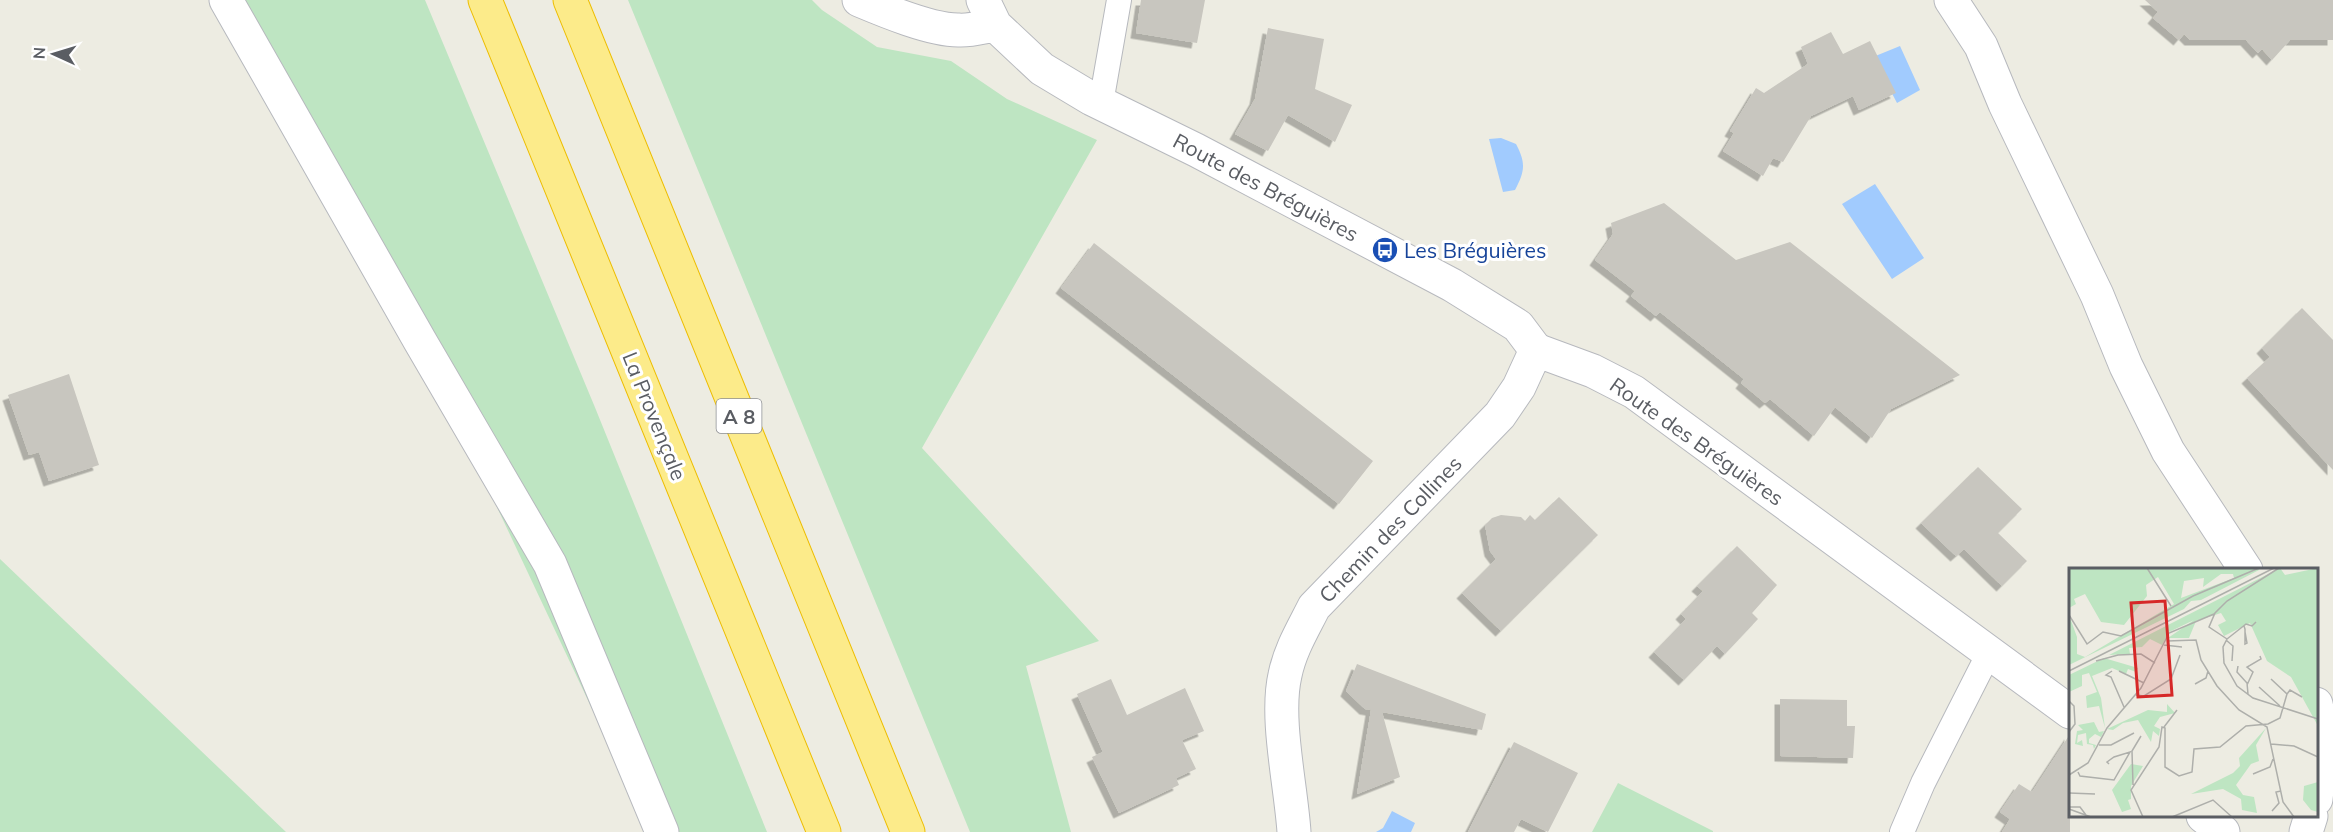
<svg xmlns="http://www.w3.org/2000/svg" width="2333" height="832" font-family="Mulish,sans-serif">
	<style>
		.green { fill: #bee5c2 }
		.water { fill: #a1cbfe }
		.building { fill: #c8c6bf; filter: url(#shadow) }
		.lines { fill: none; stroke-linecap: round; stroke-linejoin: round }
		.service-casing { stroke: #b7b9be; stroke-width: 26 }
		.minor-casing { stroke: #b7b9be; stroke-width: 35 }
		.tertiary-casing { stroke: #b7b9be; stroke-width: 35 }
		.motorway-casing { stroke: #edbd02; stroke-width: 35 }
		.service { stroke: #fff; stroke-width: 24 }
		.minor { stroke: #fff; stroke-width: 33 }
		.tertiary { stroke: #fff; stroke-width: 33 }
		.motorway { stroke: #fceb8a; stroke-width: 33 }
		.labels { text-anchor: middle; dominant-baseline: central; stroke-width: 6; stroke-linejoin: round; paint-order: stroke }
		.shield { fill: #fff; stroke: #8c8e92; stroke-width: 1.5 }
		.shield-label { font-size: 20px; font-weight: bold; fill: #5a5d63 }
		.street-label { font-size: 21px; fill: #5a5d63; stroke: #fff }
		.transit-label { font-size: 21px; fill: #164399; stroke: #fff; text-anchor: start }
		.inset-road { fill: none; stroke: #aeafab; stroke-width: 1.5 }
		.view { fill: #d62828; fill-opacity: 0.15; stroke: #d62828; stroke-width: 3 }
		.inset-edge { fill: none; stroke: #5a5d63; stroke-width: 3 }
	</style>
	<defs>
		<filter id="shadow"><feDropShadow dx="-5.5" dy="5.5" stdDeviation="0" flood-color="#0004"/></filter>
	</defs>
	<rect width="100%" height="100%" fill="#edece2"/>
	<path class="green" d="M210,0H425L594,405L767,832H650L495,503Z
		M628,0H812L822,10L877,47L951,61L1007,99L1097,140L922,448L1099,641L1026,666L1071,832H970Z
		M0,559L286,832H0Z
		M1618,783L1713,831V832H1592Z"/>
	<path class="water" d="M1900,46L1920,90L1897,103L1873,57Z
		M1501,138L1516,144C1526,163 1525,171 1515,190L1503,192L1489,139Z
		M1875,184L1924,258L1892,279L1842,204Z
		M1392,811L1415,823L1411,832H1376L1383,828Z"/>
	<path class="building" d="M1141,0H1205L1197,43L1136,33Z
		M2145,0H2333V40H2290L2272,60L2262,49L2258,53L2246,40H2190L2184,34L2179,40L2153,18L2158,12Z
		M1268,28L1324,39L1315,89L1352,105L1335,142L1288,115L1268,151L1235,134L1255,99Z
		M1831,32L1843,54L1870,41L1896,93L1859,110L1853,96L1811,116L1783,162L1773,158L1763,176L1723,151L1734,133L1730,131L1756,88L1764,93L1808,64L1801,47Z
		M1664,203L1736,260L1790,242L1960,375L1891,409L1872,438L1835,407L1814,436L1770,399L1765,403L1741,383L1744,379L1660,312L1656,316L1631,296L1635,291L1595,260L1613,234L1611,223Z
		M1094,243L1373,461L1339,504L1061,288Z
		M2302,308L2333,340V470L2247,378L2270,357L2262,348Z
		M69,374L99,465L49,481L39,452L29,455L8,395Z
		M1978,467L2022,509L1998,533L2027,561L2002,586L1964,549L1956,556L1921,523Z
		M1559,497L1598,535L1501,631L1462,593L1496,559L1490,551L1485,525L1492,518L1501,515L1521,517L1525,521L1530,515L1535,520Z
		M1737,546L1777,585L1752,613L1758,619L1725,654L1717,646L1684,680L1654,652L1686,619L1681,614L1703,591L1697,586Z
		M1357,664L1486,714L1482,730L1382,712L1400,777L1357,794L1371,710L1365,709L1346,691Z
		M1111,679L1127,715L1185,688L1204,731L1182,740L1196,769L1176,778L1179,785L1119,813L1092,757L1103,752L1077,694Z
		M1780,699L1847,700V726H1855L1853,758L1780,756Z
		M2070,734V832H2002L2010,819L2000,812L2019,784L2032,792Z
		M1514,742L1578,773L1548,832L1521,819L1514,832H1468Z"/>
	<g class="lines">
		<g class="service-casing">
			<path id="service" d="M1101,103L1119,0
				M1902,832L1923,783L1989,653"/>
		</g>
		<g class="minor-casing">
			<path id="minor" d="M226,0L420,341L550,564L662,832
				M859,0C885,11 931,30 958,30C970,31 983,27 995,25
				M983,0L995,25L1042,69L1092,99L1196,150L1452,285L1518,326L1536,350
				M1951,0L1981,46L2005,104L2097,295L2126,366L2168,451L2246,570
				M2316,704L2323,736L2316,799
				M2306,832L2311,816"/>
		</g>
		<g class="tertiary-casing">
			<path id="tertiary" d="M2203,816L2223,832
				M1294,832C1291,786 1275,718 1285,675C1290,650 1303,629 1314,607L1500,415L1519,387L1536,350L1593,371L1634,392L2070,712"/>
		</g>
		<g class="motorway-casing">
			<path id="motorway" d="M485,0L824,832
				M570,0L908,832"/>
		</g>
		<use href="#service" class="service"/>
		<use href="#minor" class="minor"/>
		<use href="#tertiary" class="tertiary"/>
		<use href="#motorway" class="motorway"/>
	</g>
	<defs>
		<g id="bus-disc" transform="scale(1.35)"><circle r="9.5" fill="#1a4fb4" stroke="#fff"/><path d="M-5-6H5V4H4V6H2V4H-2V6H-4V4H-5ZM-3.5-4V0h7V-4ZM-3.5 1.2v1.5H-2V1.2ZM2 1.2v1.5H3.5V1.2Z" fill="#fff"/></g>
	</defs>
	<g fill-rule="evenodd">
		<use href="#bus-disc" x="1385" y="250"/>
	</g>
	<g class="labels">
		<rect class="shield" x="716.5" y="399" width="45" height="34" rx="4.5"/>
		<g class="shield-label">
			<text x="739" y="416">A 8</text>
		</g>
		<g class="street-label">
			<text transform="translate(1266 187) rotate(28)">Route des Bréguières</text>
			<text transform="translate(655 416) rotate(68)">La Provençale</text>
			<text transform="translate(1697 441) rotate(35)">Route des Bréguières</text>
			<text transform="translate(1390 529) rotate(-46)">Chemin des Collines</text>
		</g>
		<g class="transit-label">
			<text x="1404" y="250">Les Bréguières</text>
		</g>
	</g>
	<g transform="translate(2069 568)">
		<rect width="249" height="249" fill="#edece2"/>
		<path d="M0,0H189L190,2L132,32L122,33L115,41L0,97V47L8,69V86L16,89L105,36L89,9L77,17L78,28L55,57L32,54L16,26L5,31L7,36L0,40ZM152,6H164L165,10L112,30L115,13L135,10L134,19ZM211,0L216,7L249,0V158L222,109L198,93L181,55L155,68L149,57L157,53L152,45L127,53L120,70H99L125,52L100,64L93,77L81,71L73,79L60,80L61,86L40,87ZM35,90L69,100L67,104L59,101L57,106L43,100L23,108L32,130L36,160L30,138L18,140L17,128L28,124L20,105L13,107V118L0,124V107ZM98,136L106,145L91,149L85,158L91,161L90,168L84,163L82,174L69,152L54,155L44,162L38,161L79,142L98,144ZM25,154L30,164L35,163L32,169L26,166L20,171V175L27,177L25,181L24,177L18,176L17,165L9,167L8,175L13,172L14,178L6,176L8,163L14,162L9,157ZM197,160L187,177L190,193L182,196L167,217L174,227L185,229L188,245L173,242L172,231L154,221L122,226L164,205L171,198L170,190ZM62,196L74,198L62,218V231L59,232L62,241L53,244L43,222ZM249,214V244L242,242L234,232L235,218Z" fill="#bee5c2" fill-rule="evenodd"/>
		<path class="inset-road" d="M78,0L102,38M0,47L18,76L34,64L52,68L124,28L190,0M175,58L176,61V64L178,75L176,76V64M158,71L154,79L155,95L168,118L184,130L249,151M158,71L140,59L146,45L158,33L210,0M158,71L177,56L183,58L187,54M157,72L164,78L163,93M98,73L127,72L132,92L148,118L170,142L198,159L214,234L225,249M95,77L113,79M27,93L49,87L72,86L86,95M169,98L168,104L178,115L179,126M0,103L205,0M43,103L37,107L42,109L55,139M50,103L75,115M126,116L137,110L139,103M178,117L184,104L178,99L192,91L191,88M190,119L211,138M218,126L221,122L233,129M67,127L75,128L102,111L111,87M0,133L5,138L6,156L0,164M95,159L108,142M202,176L225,178L249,189M30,177H42L65,165M9,204L11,208L45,212L61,184L45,189L38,194L40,196M184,206L201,199L204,191M0,207L19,195L38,160L72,120L100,65L145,46M64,217L63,183L72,168M0,225L26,226M0,239H11L17,247M0,241L22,249M203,243L210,235L207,224L212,223M74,249L62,222L90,179L93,159L96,160V199L110,208L123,204L125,181L151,179L177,158L199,156L211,150L218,126L202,111M103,249L144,232L163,249"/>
		<path class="view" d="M96,33L103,127L69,129L62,35Z"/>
		<rect width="249" height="249" class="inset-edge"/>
	</g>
	<g transform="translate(54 54) rotate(274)" stroke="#ffffff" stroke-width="4.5" paint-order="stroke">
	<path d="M0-4.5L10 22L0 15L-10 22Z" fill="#5a5d63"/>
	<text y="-9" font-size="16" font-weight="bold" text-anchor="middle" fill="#5a5d63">N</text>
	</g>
</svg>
